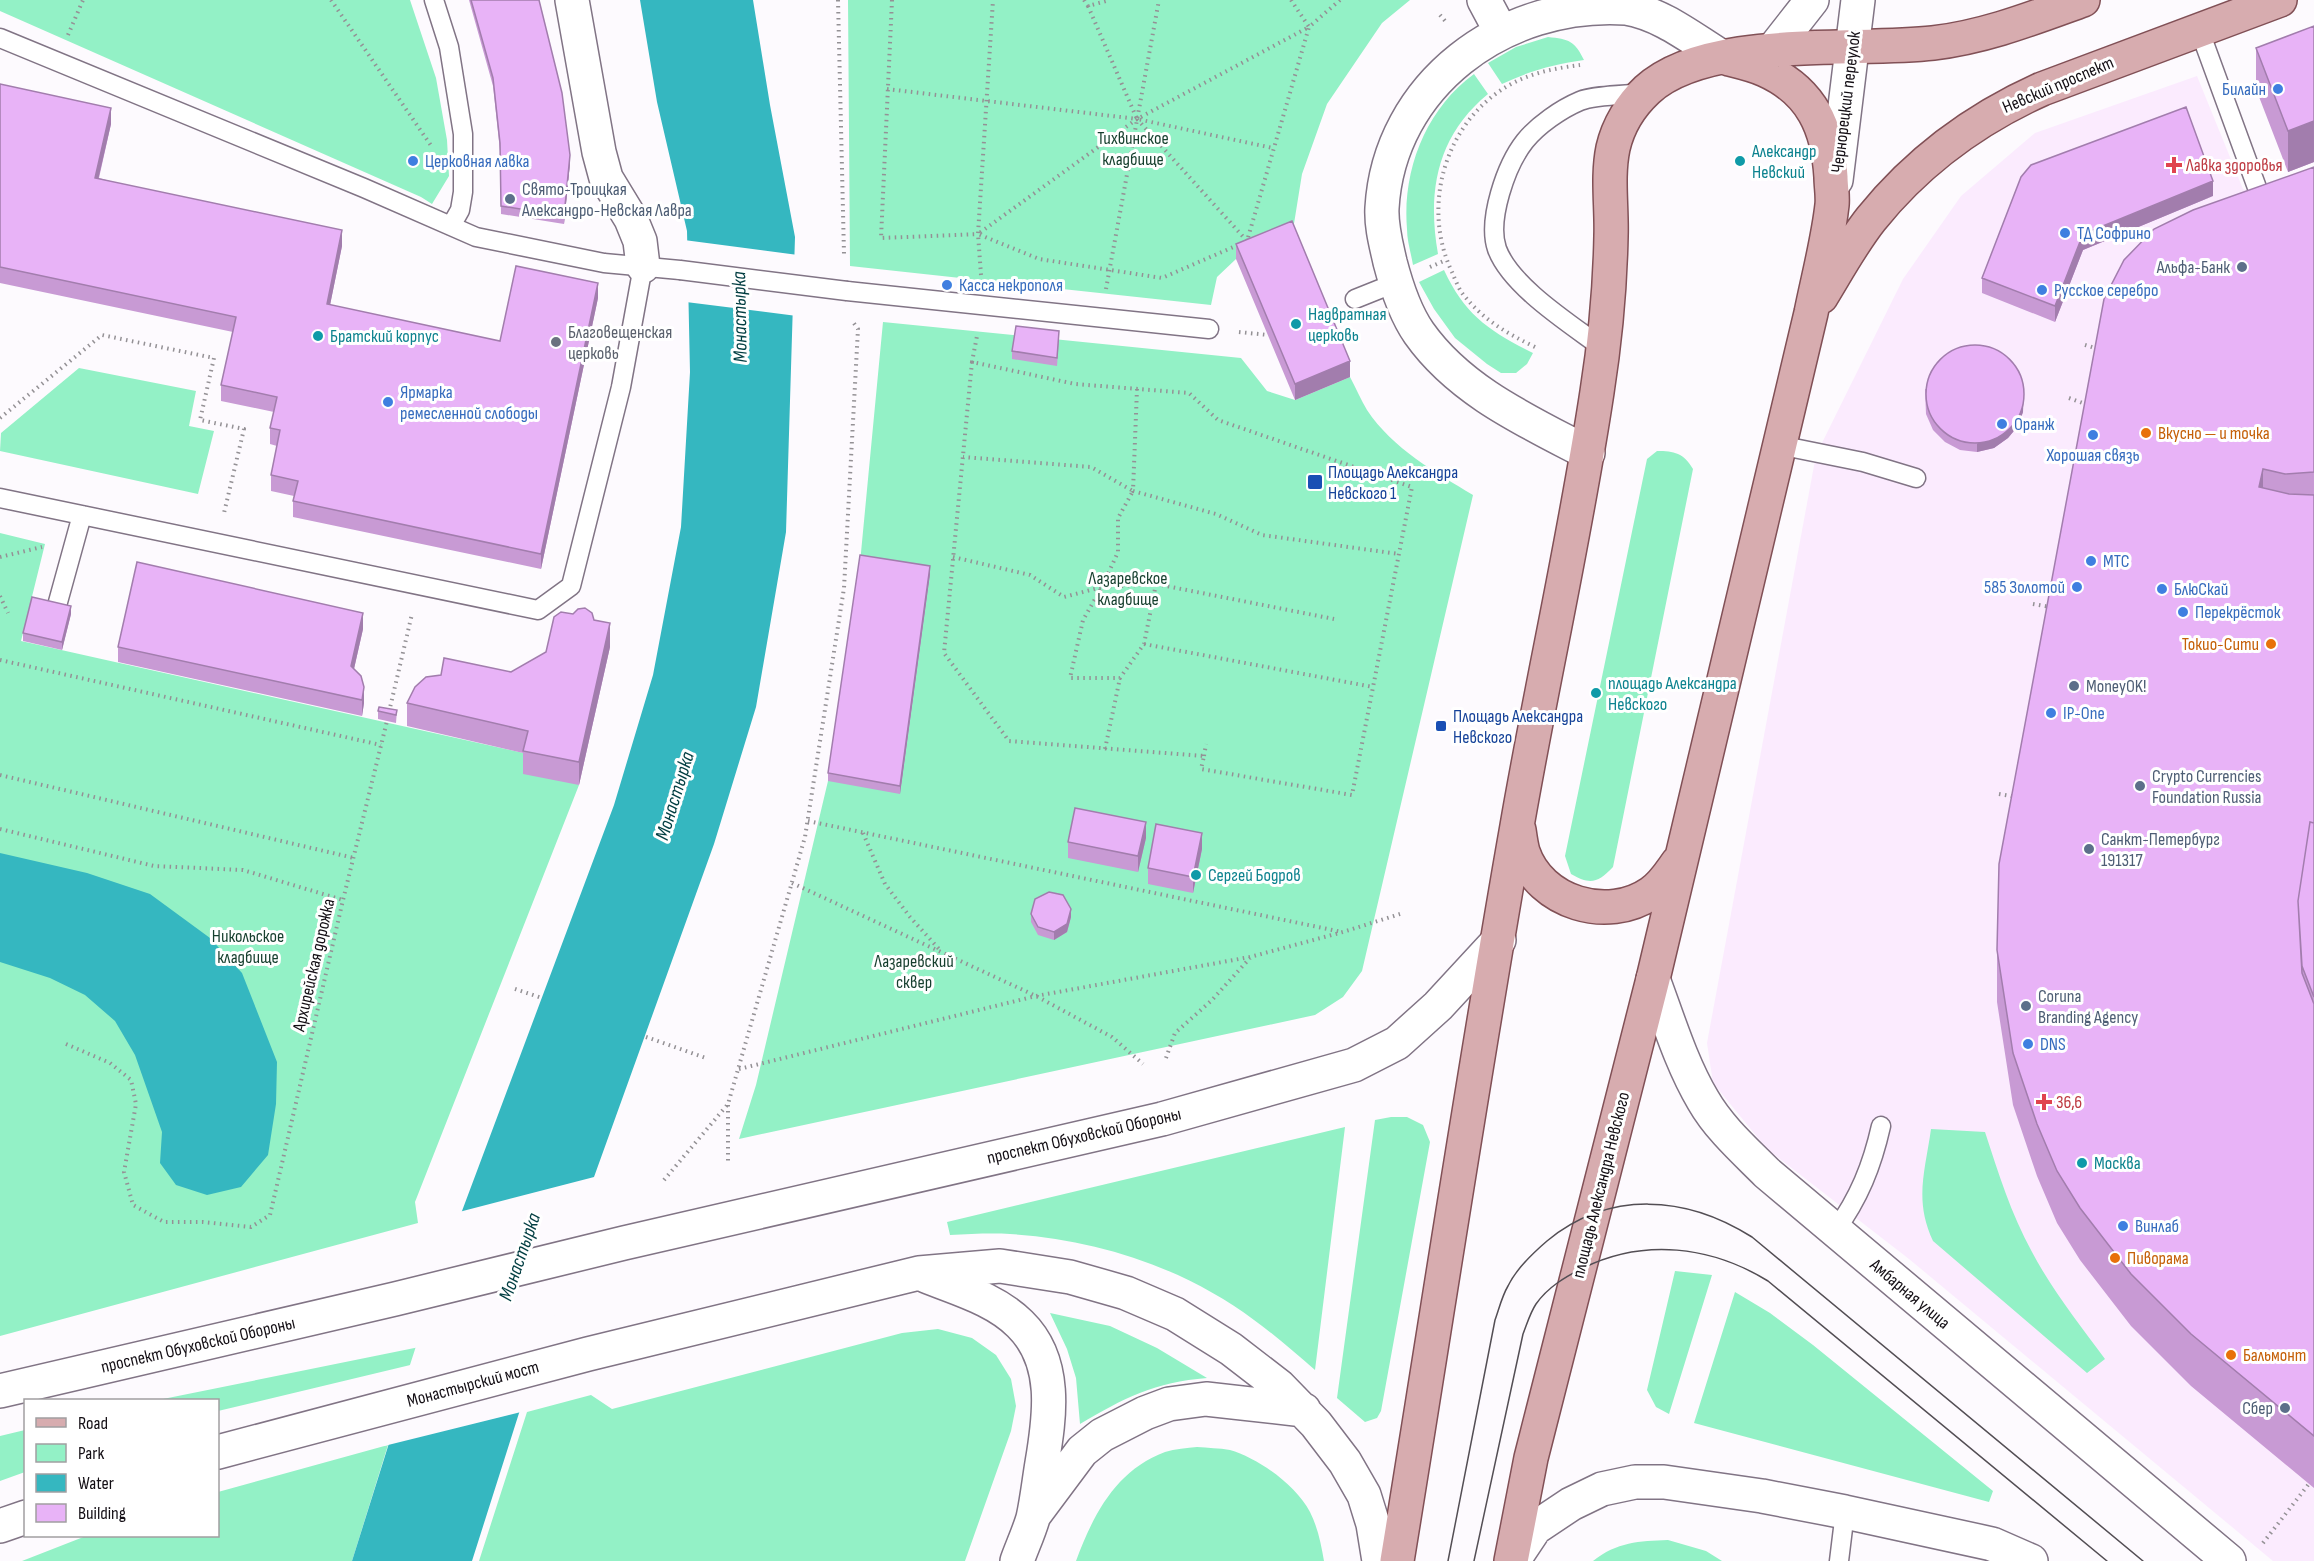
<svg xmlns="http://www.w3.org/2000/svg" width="2314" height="1561" font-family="'Sofia Sans Condensed',sans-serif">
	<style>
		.commercial { fill: #fbebfe }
		.green { fill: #93f1c6 }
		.water { fill: #35b7c0 }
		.pier { fill: #fdfafe }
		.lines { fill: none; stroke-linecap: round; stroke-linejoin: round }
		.lane-casing { stroke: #817485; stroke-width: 21 }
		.street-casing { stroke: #817485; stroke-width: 36 }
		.secondary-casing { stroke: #817485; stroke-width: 36 }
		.primary-casing { stroke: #815056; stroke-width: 36 }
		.path { stroke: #949195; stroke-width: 4; stroke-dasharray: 1.5 4.5; stroke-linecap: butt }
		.lane { stroke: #fff; stroke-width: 18 }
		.street { stroke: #fff; stroke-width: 33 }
		.secondary { stroke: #fff; stroke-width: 33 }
		.primary { stroke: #d7acaf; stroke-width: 33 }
		.tram { stroke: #534e54; stroke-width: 1.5 }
		.lane-bridge-casing { stroke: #817485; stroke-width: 21; stroke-linecap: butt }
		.lane-bridge { stroke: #fff; stroke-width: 18 }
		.wall { fill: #c89ad4 }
		.shaded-wall { fill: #a27dad }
		.building { fill: #e8b3f7; stroke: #a27dad; stroke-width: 1.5 }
		.shop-dot { fill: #3f7fe0; stroke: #fff; stroke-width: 2 }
		.culture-dot { fill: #0f9aa8; stroke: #fff; stroke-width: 2 }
		.health-dot { fill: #e0444e; stroke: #fff; stroke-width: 2 }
		.service-dot { fill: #5c6f8a; stroke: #fff; stroke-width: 2 }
		.worship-dot { fill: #6b7280; stroke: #fff; stroke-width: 2 }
		.food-dot { fill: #e8710a; stroke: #fff; stroke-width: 2 }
		.transit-dot { fill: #1a4fb4; stroke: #fff; stroke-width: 2 }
		.labels { text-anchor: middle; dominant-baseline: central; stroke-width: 6; stroke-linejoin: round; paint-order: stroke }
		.street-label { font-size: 18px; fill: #130e14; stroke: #fff }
		.shop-label { font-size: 18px; fill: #366cbe; stroke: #fff; text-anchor: start }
		.park-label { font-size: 18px; fill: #163f2e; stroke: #fff }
		.culture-label { font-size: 18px; fill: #0d838f; stroke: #fff; text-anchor: start }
		.health-label { font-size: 18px; fill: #be3a42; stroke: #fff; text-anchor: start }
		.service-label { font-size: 18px; fill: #4e5e75; stroke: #fff; text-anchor: start }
		.worship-label { font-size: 18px; fill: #5b616d; stroke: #fff; text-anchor: start }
		.food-label { font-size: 18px; fill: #c56008; stroke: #fff; text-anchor: start }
		.transit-label { font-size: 18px; fill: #164399; stroke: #fff; text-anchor: start }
		.water-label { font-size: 20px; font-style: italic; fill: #023e42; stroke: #fff }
	</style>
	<rect width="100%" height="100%" fill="#fdfafe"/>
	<path class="commercial" d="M2197,76L2243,189L2314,207V1561H2273L1909,1259L1767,1149L1713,1083L1707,1043L1816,455L1903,279L1961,196L2035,133Z"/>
	<path class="green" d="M0,0H410L436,78L447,140L449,176L432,204L421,197L0,11Z
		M848,0H1410L1382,23L1327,104L1302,174L1292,236L1236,259L1217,277L1211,305L850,266Z
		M1548,37C1569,39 1575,41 1584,60C1555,64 1529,71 1502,84L1488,63L1516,47Z
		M1474,74L1488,94C1437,136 1427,191 1438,254L1413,265C1411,253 1407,241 1407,229C1402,170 1426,109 1474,74Z
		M1444,270C1465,315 1489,331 1533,353L1527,364L1516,373H1501L1487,364L1455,338L1434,309L1419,282Z
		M883,322L1241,358L1267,391L1295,400L1350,377C1356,388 1361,400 1367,410C1393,449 1435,472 1473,495L1362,971L1343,997L1315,1015L739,1139L756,1085L828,781L860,563Z
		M79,368L196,391L189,426L214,431L198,494L0,451L1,433Z
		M1657,451C1674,451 1684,453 1693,469L1613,867C1598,883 1590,885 1571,874L1565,856L1647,459Z
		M0,533L45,544L21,641L528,754L579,785L415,1202L418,1223L0,1336Z
		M1391,1117H1407L1423,1125L1430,1142L1381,1411L1377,1418L1365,1422L1337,1398L1375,1120Z
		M1345,1127L1315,1370C1295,1353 1275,1335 1254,1320C1185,1268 1096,1239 1010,1234C991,1233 970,1234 950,1235L947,1222Z
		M1931,1129L1985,1132C1998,1172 2011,1214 2032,1252C2052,1290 2080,1325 2105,1359L2087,1373L1933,1241C1914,1200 1925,1172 1931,1129Z
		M1675,1271L1712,1275L1669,1414L1656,1407L1647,1390Z
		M1735,1292L1770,1313L1813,1345L1993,1491L1989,1502L1694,1423Z
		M1050,1313L1110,1326L1157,1348L1207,1378C1155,1382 1124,1398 1080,1424L1076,1378L1067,1349Z
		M938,1329L972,1338L996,1355L1011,1379L1016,1406L1011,1431L965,1561H479L527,1412L591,1395L612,1409L902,1333Z
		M449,1341L452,1355L218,1411V1400H158Z
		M25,1430V1472L0,1481V1436Z
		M388,1445L352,1561H22L86,1536H218V1492Z
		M1197,1447C1208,1448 1219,1448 1230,1450C1258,1458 1296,1485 1310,1512C1318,1528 1321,1544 1324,1561H1076C1093,1515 1116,1470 1165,1452C1175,1449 1187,1448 1197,1447Z
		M1668,1540L1706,1551L1722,1561H1593C1617,1542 1639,1541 1668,1540Z"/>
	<path class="water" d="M640,0H753L770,105L795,237L786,532L756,707L714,844L594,1177L472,1561H352L462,1211L614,805L653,675L681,527L690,372L687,231L657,102Z
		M0,853L87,873L150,894L210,938L242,973L277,1062L276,1104L268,1155L241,1187L207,1195L176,1185L160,1163L162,1132L135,1055L115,1021L85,995L50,978L0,962Z"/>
	<path class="pier" d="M684,240L798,255L797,316L686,302Z
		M598,1176L525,1411L384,1446L459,1212Z"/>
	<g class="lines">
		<g class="lane-casing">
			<path id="lane" d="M434,0L449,47L463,134V192L460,210L451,226
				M2199,29L2263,204L2314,186
				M0,38L364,188L476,237L604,263L680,270
				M847,291L1209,329
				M1355,299L1395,283
				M1604,349C1572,325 1511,287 1497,249C1487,220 1506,165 1525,141C1538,125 1561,109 1580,101C1594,95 1627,95 1644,93
				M1779,445L1863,462L1916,478
				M0,498L538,610L571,586L621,387L643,266
				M58,602L82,515
				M1835,1231C1859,1198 1872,1166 1881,1126
				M1839,1561L1845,1512"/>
		</g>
		<g class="street-casing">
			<path id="street" d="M572,0L599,152L606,178L631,219L640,241L643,266
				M1484,0L1499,28
				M1588,453C1527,421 1460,391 1419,333C1405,313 1396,285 1390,262C1386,244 1381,226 1382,208C1389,85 1503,0 1626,8C1662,14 1691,38 1722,57"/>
		</g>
		<g class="secondary-casing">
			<path id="secondary" d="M1772,51L1812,0
				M1836,180L1858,0
				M1653,979C1668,1019 1681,1063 1703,1100C1719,1128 1744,1150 1767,1173L2229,1561
				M926,1276C958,1289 995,1299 1020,1324C1058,1361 1050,1416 1042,1463C1039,1481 1037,1500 1033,1518C1029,1532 1022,1547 1017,1561
				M0,1391L395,1299L624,1243L1162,1119L1354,1065L1397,1043L1438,1006L1499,940
				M218,1452L588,1354L919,1273L1000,1266L1070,1277L1126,1293L1175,1314L1231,1349L1279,1386L1316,1424L1345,1462L1364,1495L1373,1524L1379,1561
				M1035,1514L1082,1451L1102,1435L1145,1413L1169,1404L1206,1399L1304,1410
				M0,1526L26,1517
				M1513,1561L1535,1528L1571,1504L1602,1489L1635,1482H1664L1762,1496L1845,1512L1992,1544L2031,1561"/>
		</g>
		<g class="primary-casing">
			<path id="primary" d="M1821,297C1837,271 1852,243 1871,219C1917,162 1975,119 2042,89L2280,0
				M1519,830C1520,837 1521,845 1523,852C1540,903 1608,923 1651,893C1663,885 1670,873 1678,862
				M1397,1561C1437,1316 1474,1070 1517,826C1542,681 1575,538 1597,392C1605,341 1610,289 1611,236C1612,207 1607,177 1613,148C1618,126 1631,105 1647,90C1707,35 1854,52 1933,43C1985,37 2033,18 2083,0
				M1511,1561L1531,1458L1653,979L1811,313C1818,278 1828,241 1832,205C1833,196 1831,186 1831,177C1828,128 1812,91 1765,70C1754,65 1741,62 1729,59"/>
		</g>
		<path class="path" d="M331,0L432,147
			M838,0L844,254
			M892,0L881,238L978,234
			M1084,0L1088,6L1110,0
			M1291,0L1309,27L1340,0
			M1088,6L1137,119L1273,148
			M1440,15L1446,22
			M68,35L83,0
			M887,89L1137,119L1247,241L1309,27L1137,119L978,234L1039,259L1162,278L1238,245
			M1430,267L1446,260
			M981,275L978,234L993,0
			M1106,289L1159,0
			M1239,332L1268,335
			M2085,345L2098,349
			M1535,347C1506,333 1482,319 1462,293C1458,287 1455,279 1452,272C1420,205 1446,118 1513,83C1534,72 1557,68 1580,65
			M972,362L944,653L1009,741L1204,756L1201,769L1352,795L1412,487L1218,420L1189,393L1075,384L972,362L977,336
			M1137,389L1133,491L1216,514L1262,535L1399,554
			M2069,398L2088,405
			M0,418L102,335L214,358L200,420L244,429L224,513
			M0,557L42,547
			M953,557L1030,575L1064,597L1102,587L1118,552V518L1133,491L1091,467L963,457
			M1156,584L1144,644L1120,678H1070L1083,620L1102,587Z
			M1156,584L1334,619
			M0,596L8,613
			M2033,604L2050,607
			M1144,644L1373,687
			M0,660L381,745
			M389,712L412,614
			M1105,749L1120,678
			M1204,756L1206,744
			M0,775L354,858
			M1999,794L2016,797
			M808,821L1342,932
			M0,829L154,866L243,870L343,900
			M863,833L885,884L910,917L939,949
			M792,883L1036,996L1112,1037L1143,1064
			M515,989L542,998
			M646,1037L706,1058
			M66,1044L110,1063L131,1080L136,1104L124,1172L133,1205L164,1222H203L251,1227L270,1215L343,900L387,721
			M1166,1058L1175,1033L1212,1000L1250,958
			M739,1069L1036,996L1250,957L1343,932L1400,914
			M728,1105V1164
			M664,1180L728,1104L805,837L844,588L858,329L853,322
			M2263,1543L2308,1485"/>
		<use href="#lane" class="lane"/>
		<use href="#street" class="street"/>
		<use href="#secondary" class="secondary"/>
		<use href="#primary" class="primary"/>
		<path class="tram" d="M1448,1561L1495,1320C1499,1309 1502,1296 1508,1286C1516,1269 1533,1253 1547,1241C1609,1190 1686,1195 1752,1237L2143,1561
			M1474,1561L1523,1334C1527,1324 1530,1313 1536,1304C1548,1287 1565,1277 1583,1268C1644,1238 1711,1246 1768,1281L2107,1561"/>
		<g class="lane-bridge-casing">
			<path id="lane-bridge" d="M680,270L847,291"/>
		</g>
		<use href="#lane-bridge" class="lane-bridge"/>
	</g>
	<path class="wall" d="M469,0H539L570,163L564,224L501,214L500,151L493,86Z
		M2314,26V162L2288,172L2256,89V48Z
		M0,84L111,124L99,178L342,246L330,305L500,341L598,298L541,569L293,517V501L294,496L271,491V475L277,446L270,444V428L274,412L221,401V385L233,332L0,283Z
		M2314,167V1488L2191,1386L2131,1326L2080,1260L2057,1223L2037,1176L2013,1105L1997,1002V950Z
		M2213,196L2083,250L2055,322L1982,293V278Z
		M1236,244L1350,377L1295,400L1236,259Z
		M1059,339L1057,366L1012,359V351Z
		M1925,389L2023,412L2018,426L2008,438L1994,448L1977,452L1960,450L1945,442L1933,430L1926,414Z
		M930,574L900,794L828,781V773Z
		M71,614L62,650L23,641V633Z
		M594,620L610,647L579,785L523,774V753L407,726V703L511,672L546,652Z
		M363,629L354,669L364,703L362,716L118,662V647Z
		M397,710L396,723L378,719V711Z
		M1146,838L1138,872L1068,858V842Z
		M1202,849L1193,893L1148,884V868Z
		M1031,914L1071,917L1067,932L1054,940L1038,935L1031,922Z"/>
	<path class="shaded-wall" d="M111,108V124L95,193V178Z
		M2314,121V162L2288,172V131Z
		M570,155V163L564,224V216Z
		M2213,181V196L2083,250L2055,322V306L2083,234Z
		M342,230V246L327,320V304Z
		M598,283V298L541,569V554Z
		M1350,361V377L1295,400V384Z
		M2024,388L2023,412L2018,426L2008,438L1994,448L1977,452V444Z
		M2263,469V521L2259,487Z
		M930,566V574L900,794V786Z
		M71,606V614L62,650V642Z
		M363,613V629L351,682V666Z
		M610,623V647L579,785V762Z
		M364,687V703L362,716V700Z
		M1146,822V838L1138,872V856Z
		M1202,833V849L1193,893V877Z
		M1071,909V917L1067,932L1054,940V932Z"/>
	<path class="building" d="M471,0H539L562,93L570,155L564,216L501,206L500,143L493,78Z
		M2314,26V121L2288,131L2256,48Z
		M0,84L111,108L95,178L342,230L327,304L500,341L516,266L598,283L541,554L293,501L298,481L271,475L280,430L270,428L277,397L221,385L236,317L0,267Z
		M2186,107L2213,181L2083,234L2055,306L1982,278L2021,177L2031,165Z
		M2314,167V472L2285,474L2263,469L2259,487L2289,494L2314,495V823L2310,822L2298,901L2302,973L2314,1004V1436L2191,1334L2131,1274L2080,1208L2057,1171L2037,1124L2013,1053L1997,950L1999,864L2104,299L2124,260L2154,229L2193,210Z
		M1292,221L1350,361L1295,384L1236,244Z
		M1016,326L1059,331L1057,358L1012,351Z
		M1926 394a49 49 0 1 1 98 0a49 49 0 1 1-98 0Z
		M860,555L930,566L900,786L828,773Z
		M137,562L363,613L351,666L361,676L364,687L362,700L118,647Z
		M32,597L71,606L62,642L23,633Z
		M585,608L592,613L594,620L610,623L579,762L523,751L528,731L407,703L415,687L426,677L441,675L444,658L511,672L546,652L554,617L561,612L573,614L578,609Z
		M379,707L397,710L396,715L378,711Z
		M1075,808L1146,822L1138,856L1068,842Z
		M2310,822L2314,823V997L2302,966L2298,901Z
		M1156,824L1202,833L1193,877L1148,868Z
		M1049,892L1063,895L1071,909L1067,924L1054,932L1038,927L1031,914L1035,899Z"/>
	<g class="shop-dot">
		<circle cx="2278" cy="89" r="6"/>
		<circle cx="413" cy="161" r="6"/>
		<circle cx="2065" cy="233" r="6"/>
		<circle cx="947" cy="285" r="6"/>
		<circle cx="2042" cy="290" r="6"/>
		<circle cx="388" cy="402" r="6"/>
		<circle cx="2002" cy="424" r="6"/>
		<circle cx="2093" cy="435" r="6"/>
		<circle cx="2091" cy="561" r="6"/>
		<circle cx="2077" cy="587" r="6"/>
		<circle cx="2162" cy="589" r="6"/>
		<circle cx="2183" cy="612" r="6"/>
		<circle cx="2051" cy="713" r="6"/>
		<circle cx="2028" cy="1044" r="6"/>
		<circle cx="2123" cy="1226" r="6"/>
	</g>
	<g class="culture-dot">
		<circle cx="1740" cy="161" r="6"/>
		<circle cx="1296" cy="324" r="6"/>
		<circle cx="318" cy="336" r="6"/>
		<circle cx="1596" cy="693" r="6"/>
		<circle cx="1196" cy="875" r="6"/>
		<circle cx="2082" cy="1163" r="6"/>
	</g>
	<g class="health-dot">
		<path d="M2171 156h6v6h6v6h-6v6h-6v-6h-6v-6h6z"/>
		<path d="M2041 1093h6v6h6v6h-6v6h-6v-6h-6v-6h6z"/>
	</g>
	<g class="service-dot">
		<circle cx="510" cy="199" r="6"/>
		<circle cx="2242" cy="267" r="6"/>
		<circle cx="2074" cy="686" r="6"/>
		<circle cx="2140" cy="786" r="6"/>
		<circle cx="2089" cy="849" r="6"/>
		<circle cx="2026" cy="1006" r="6"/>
		<circle cx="2285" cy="1408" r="6"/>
	</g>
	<circle class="worship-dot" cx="556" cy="342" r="6"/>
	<g class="food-dot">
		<circle cx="2146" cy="433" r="6"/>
		<circle cx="2271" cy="644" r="6"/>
		<circle cx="2115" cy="1258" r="6"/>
		<circle cx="2231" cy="1355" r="6"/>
	</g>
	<g class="transit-dot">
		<rect x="1307" y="474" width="16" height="16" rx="3"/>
		<rect x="1435" y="720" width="12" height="12" rx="3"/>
	</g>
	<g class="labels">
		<g class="street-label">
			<text transform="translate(2058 85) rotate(-23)">Невский проспект</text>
			<text transform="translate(1846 102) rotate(-83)">Чернорецкий переулок</text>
			<text transform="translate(314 965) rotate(-77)">Архирейская дорожка</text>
			<text transform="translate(1084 1136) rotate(-13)">проспект Обуховской Обороны</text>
			<text transform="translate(1601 1185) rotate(-76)">площадь Александра Невского</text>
			<text transform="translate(1910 1294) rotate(40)">Амбарная улица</text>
			<text transform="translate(198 1345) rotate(-13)">проспект Обуховской Обороны</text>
			<text transform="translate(473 1384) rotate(-15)">Монастырский мост</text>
		</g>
		<g class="shop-label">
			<text x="2266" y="89" text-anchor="end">Билайн</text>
			<text x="425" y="161">Церковная лавка</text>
			<text x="2077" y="233">ТД Софрино</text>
			<text x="959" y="285">Касса некрополя</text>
			<text x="2054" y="290">Русское серебро</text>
			<text x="400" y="392">Ярмарка<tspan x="400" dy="21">ремесленной слободы</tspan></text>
			<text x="2014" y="424">Оранж</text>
			<text x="2093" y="455" text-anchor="middle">Хорошая связь</text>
			<text x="2103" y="561">МТС</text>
			<text x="2065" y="587" text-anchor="end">585 Золотой</text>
			<text x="2174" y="589">БлюСкай</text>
			<text x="2195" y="612">Перекрёсток</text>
			<text x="2063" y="713">IP-One</text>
			<text x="2040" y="1044">DNS</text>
			<text x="2135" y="1226">Винлаб</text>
		</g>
		<g class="park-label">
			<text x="1133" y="138">Тихвинское<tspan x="1133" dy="21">кладбище</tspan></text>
			<text x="1128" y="578">Лазаревское<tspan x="1128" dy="21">кладбище</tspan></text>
			<text x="248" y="936">Никольское<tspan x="248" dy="21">кладбище</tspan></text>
			<text x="914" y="961">Лазаревский<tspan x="914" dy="21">сквер</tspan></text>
		</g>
		<g class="culture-label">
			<text x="1752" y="151">Александр<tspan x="1752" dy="21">Невский</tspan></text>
			<text x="1308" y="314">Надвратная<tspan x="1308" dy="21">церковь</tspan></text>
			<text x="330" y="336">Братский корпус</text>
			<text x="1608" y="683">площадь Александра<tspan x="1608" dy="21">Невского</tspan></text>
			<text x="1208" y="875">Сергей Бодров</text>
			<text x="2094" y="1163">Москва</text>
		</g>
		<g class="health-label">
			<text x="2186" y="165">Лавка здоровья</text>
			<text x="2056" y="1102">36,6</text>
		</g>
		<g class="service-label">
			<text x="522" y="189">Свято-Троицкая<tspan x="522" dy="21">Александро-Невская Лавра</tspan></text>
			<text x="2230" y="267" text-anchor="end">Альфа-Банк</text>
			<text x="2086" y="686">MoneyOK!</text>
			<text x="2152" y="776">Crypto Currencies<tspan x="2152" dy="21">Foundation Russia</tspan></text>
			<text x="2101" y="839">Санкт-Петербург<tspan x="2101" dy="21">191317</tspan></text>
			<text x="2038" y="996">Coruna<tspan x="2038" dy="21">Branding Agency</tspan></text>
			<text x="2273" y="1408" text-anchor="end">Сбер</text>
		</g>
		<g class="worship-label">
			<text x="568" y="332">Благовещенская<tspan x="568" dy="21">церковь</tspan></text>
		</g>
		<g class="food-label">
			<text x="2158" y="433">Вкусно — и точка</text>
			<text x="2259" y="644" text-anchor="end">Токио-Сити</text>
			<text x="2127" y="1258">Пиворама</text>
			<text x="2243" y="1355">Бальмонт</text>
		</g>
		<g class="transit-label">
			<text x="1328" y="472">Площадь Александра<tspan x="1328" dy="21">Невского 1</tspan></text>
			<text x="1453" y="716">Площадь Александра<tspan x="1453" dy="21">Невского</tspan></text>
		</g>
		<g class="water-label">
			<text transform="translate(740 317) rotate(-91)">Монастырка</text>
			<text transform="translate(675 796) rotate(-73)">Монастырка</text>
			<text transform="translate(520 1257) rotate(-71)">Монастырка</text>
		</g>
	</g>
	<rect x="24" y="1399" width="195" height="138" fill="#ffffff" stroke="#a19fa1" stroke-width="1.5"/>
	<rect x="36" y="1418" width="30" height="9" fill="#d7acaf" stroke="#a19fa1" stroke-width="1.5"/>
	<text x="78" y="1429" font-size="18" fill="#130e14">Road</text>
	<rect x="36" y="1444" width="30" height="18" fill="#93f1c6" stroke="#a19fa1" stroke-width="1.5"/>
	<text x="78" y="1459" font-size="18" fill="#130e14">Park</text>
	<rect x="36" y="1474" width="30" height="18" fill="#35b7c0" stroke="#a19fa1" stroke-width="1.5"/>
	<text x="78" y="1489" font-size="18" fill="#130e14">Water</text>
	<rect x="36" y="1504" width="30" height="18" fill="#e8b3f7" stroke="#a19fa1" stroke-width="1.5"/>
	<text x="78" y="1519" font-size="18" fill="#130e14">Building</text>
</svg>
